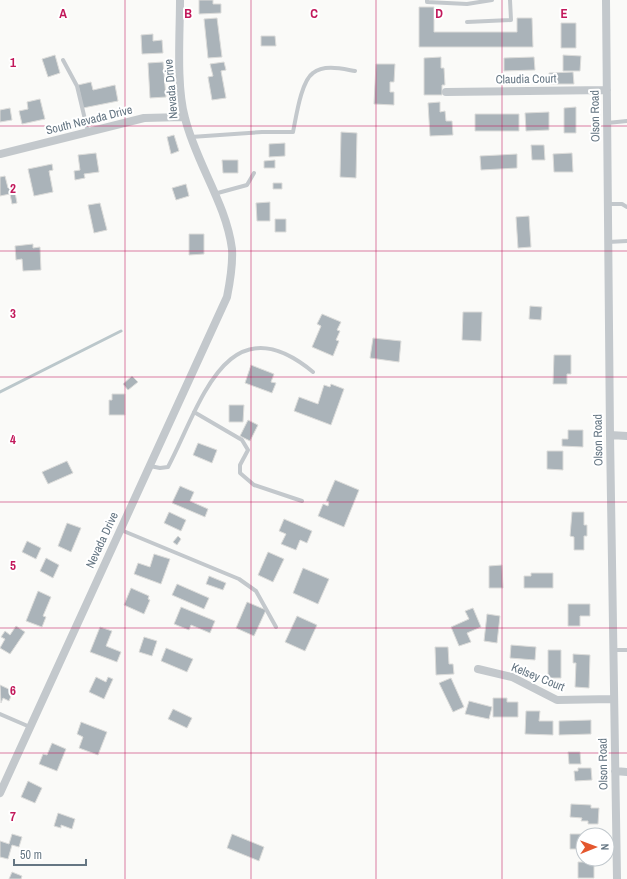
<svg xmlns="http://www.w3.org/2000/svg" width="627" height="879" font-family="'Archivo Narrow',sans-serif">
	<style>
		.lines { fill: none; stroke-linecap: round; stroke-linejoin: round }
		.stream { stroke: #bbc7cb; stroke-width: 3 }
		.building { fill: #aab3b9; stroke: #dcdcda }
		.service { stroke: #c3c8cc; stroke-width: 4 }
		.minor { stroke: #c3c8cc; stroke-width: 8 }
		.grid { fill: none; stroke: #c2185b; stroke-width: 1; stroke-opacity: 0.55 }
		.labels { text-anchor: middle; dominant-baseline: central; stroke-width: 4; stroke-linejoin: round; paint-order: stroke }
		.street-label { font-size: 12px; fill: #657683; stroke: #fff }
		.grid-label { font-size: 13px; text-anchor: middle; font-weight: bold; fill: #c2185b; stroke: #fff; stroke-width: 4; stroke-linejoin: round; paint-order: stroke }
	</style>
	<rect width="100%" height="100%" fill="#fafaf8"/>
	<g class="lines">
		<path class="stream" d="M0,392L121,331"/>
	</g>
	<path class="building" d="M199,0H213V4H221V13L199,14Z
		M419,7H434V32H517V18H532L533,47H419Z
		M217,18L222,57L208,58L204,19Z
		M561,23H576V48H561Z
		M153,34V41L162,40L163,53L142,54L141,35Z
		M261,36H275L276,46H261Z
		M55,55L60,73L48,77L42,59Z
		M563,55L581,56L580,71H563Z
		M441,57V68H444L445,85H442V95H424V58Z
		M534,57L535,70L504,71V58Z
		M163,62L166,97L150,98L148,63Z
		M224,62L226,70L221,71L226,98L212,100L208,77L213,76L210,64Z
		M376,64H395L394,82H390V92H394V105L374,104Z
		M573,72L574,84H549V73Z
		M91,82L93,90L115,85L118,101L83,108L78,85Z
		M40,99L45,119L22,124L19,111L28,109L27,102Z
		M440,102V112L445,111L446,121H452L453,135L430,136L428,103Z
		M576,107V133H564V108Z
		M10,108L12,120L0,122V110Z
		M549,112V130L526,131L525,113Z
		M475,114H519V131H475Z
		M341,132L357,133L356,178L340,177Z
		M174,135L179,151L171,154L167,137Z
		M285,143V156L269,157V144Z
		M531,145H544L545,160H532Z
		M96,153L99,172L84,174L85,178L75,180L74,171L80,170L78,155Z
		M572,153L573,172H554L553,154Z
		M517,154V168L481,170L480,156Z
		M222,160H238V173H223Z
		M275,160V168H264V161Z
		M52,164L53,170L49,171L53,192L34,196L28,169Z
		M5,176L8,188L14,187L17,203L12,204L10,194L0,196V177Z
		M273,183H282V189H273Z
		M186,184L189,196L176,200L172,188Z
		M270,202V221H257L256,203Z
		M100,203L107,230L94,233L88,205Z
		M529,216L531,247L518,248L516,217Z
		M275,219H286V232H275Z
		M189,234H204V254L189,255Z
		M33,244V248L40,247L41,270L23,271L22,259L16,260L15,246Z
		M530,306L542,307L541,320L529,319Z
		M463,312H482L481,341L462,340Z
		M322,314L341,322L337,330L340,331L336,340L339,341L333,356L312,347L321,326L317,324Z
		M373,338L401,341L399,362L370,358Z
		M554,355H571V374H567V384H553Z
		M251,365L274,374L271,382L276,383L272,393L245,383Z
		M132,376L138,382L128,390L123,384Z
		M331,384L344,389L331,425L294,411L299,397L318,404L324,385L330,387Z
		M112,394H125V415H109V400H112Z
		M229,405H244L243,422H229Z
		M248,420L258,425L250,441L240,436Z
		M568,430H583V447L562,446V439H568Z
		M198,443L217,450L212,463L193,455Z
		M547,451H563V470L547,469Z
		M67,461L73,473L48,484L42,472Z
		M335,480L359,490L344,527L318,516L323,504L328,506L329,502L326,501Z
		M180,486L194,492L190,501L208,509L205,517L172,503Z
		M169,512L186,520L181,531L164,523Z
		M572,512H584V525H587V536H584V550H574V537L570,536Z
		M284,519L312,531L307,543L300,540L296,550L281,544L286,534L279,531Z
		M67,523L81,528L71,552L58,546Z
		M178,536L181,539L177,545L173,542Z
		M27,541L41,548L36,559L22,552Z
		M268,552L284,559L273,582L258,575Z
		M154,554L170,559L161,584L134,574L138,563L150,567Z
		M46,558L59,565L53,578L40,571Z
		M502,565L503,588H489V566Z
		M303,568L329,579L318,604L293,593Z
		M531,573H553V588H524V576H531Z
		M209,576L226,583L223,590L206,584Z
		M177,584L209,598L204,609L172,595Z
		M131,588L149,596L148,599L150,600L144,614L124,605Z
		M38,591L51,597L43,616L46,617L42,627L26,621Z
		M247,602L266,610L254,636L236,628Z
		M568,604H590V616H580V626H568Z
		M181,607L215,621L210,633L191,625L189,630L174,624Z
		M473,608L481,627L467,633L471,642L459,646L451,627L469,619L465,611Z
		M487,614L500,616L497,643L484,641Z
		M297,616L317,625L305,651L285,642Z
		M16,626L25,632L10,654L0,648L5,639L1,637L5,631L10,635Z
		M100,627L112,631L106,646L121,652L117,662L90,652Z
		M144,637L157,641L152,656L139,652Z
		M511,645L536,647L535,660L510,658Z
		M435,647H448L449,664H453L454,674L436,675Z
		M166,648L193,659L187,672L161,661Z
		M548,650H561V678H548Z
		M573,654L590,655L589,688L575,687L576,663H573Z
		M96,677L106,682L108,677L113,679L104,699L89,692Z
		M451,678L464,707L453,712L439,683Z
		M0,685L13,691L9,701L3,698L1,703Z
		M493,698H507V702H518V717H493Z
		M469,701L492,707L489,719L465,714Z
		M173,709L192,718L187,728L168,719Z
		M526,711H540L539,721H553V735L525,734Z
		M591,720V734L559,735V721Z
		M81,722L107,732L98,755L79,748L83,737L77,734Z
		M52,743L66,749L57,771L39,764L43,754L47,755Z
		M568,752H580L581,764H569Z
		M578,768H591L592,780L575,781L574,771H578Z
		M28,781L42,788L35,803L21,797Z
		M571,804L591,805V808H599L598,824H588V821H581L582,818L570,817Z
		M58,813L75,819L72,829L61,825V828L54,826Z
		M12,834L22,837L19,847L12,845L8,859L0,857V841L9,844Z
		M232,834L264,847L259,861L227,848Z
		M570,834H593V835H583V849H570Z
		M578,862H594V878H578Z
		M12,872L22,876L21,879H9Z"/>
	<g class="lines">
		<path class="service" d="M427,0V2L467,4L492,0
			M467,22L511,20L510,0
			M63,60L77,86L88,132
			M607,123L627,121
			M191,137L262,132H293C296,118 301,81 313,73C324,64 343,69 355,71
			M214,194L247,185L254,173
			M608,204H622L627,207
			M608,242L627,241
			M194,412L242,440L248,450L240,465V473L254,485L302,501
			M150,466L160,468L168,467C200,407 226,300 313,372
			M121,530L239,579L256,591L276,627
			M613,650H627
			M0,714L30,727"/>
		<path class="minor" d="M606,0L610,435L617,879
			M446,92L607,90
			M0,154L144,118L184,117
			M610,435L627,436
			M478,669L512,677L557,700L613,699
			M615,771L627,772
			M0,793L227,297C230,282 233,266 232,249C226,203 196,163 185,118C176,86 180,34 180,0"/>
	</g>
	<path class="grid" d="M125,0V879M251,0V879M376,0V879M502,0V879M0,126H627M0,251H627M0,377H627M0,502H627M0,628H627M0,753H627"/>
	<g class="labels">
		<g class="street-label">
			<text transform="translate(526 79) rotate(-1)">Claudia Court</text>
			<text transform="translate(171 89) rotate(-95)">Nevada Drive</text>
			<text transform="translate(595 116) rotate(-91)">Olson Road</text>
			<text transform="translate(89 120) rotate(-14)">South Nevada Drive</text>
			<text transform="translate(598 440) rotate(-91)">Olson Road</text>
			<text transform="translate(102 540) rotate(-65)">Nevada Drive</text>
			<text transform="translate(538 677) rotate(22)">Kelsey Court</text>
			<text transform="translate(603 764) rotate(-91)">Olson Road</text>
		</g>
	</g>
	<g class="grid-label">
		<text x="63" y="18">A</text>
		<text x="188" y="18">B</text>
		<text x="314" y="18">C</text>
		<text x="439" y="18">D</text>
		<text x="564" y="18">E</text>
		<text x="13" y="67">1</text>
		<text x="13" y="193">2</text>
		<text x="13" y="318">3</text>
		<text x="13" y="444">4</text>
		<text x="13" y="570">5</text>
		<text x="13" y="695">6</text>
		<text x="13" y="821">7</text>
	</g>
	<g transform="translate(595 847) rotate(89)"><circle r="19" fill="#ffffff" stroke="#c1c8cd"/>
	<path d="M0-3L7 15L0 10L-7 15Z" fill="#e4572e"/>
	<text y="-6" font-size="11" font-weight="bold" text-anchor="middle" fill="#657683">N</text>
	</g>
	<path d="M14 859v6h72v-6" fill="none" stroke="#657683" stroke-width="2"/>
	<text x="20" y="859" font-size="12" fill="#657683" stroke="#ffffff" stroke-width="3" paint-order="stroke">50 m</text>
</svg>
